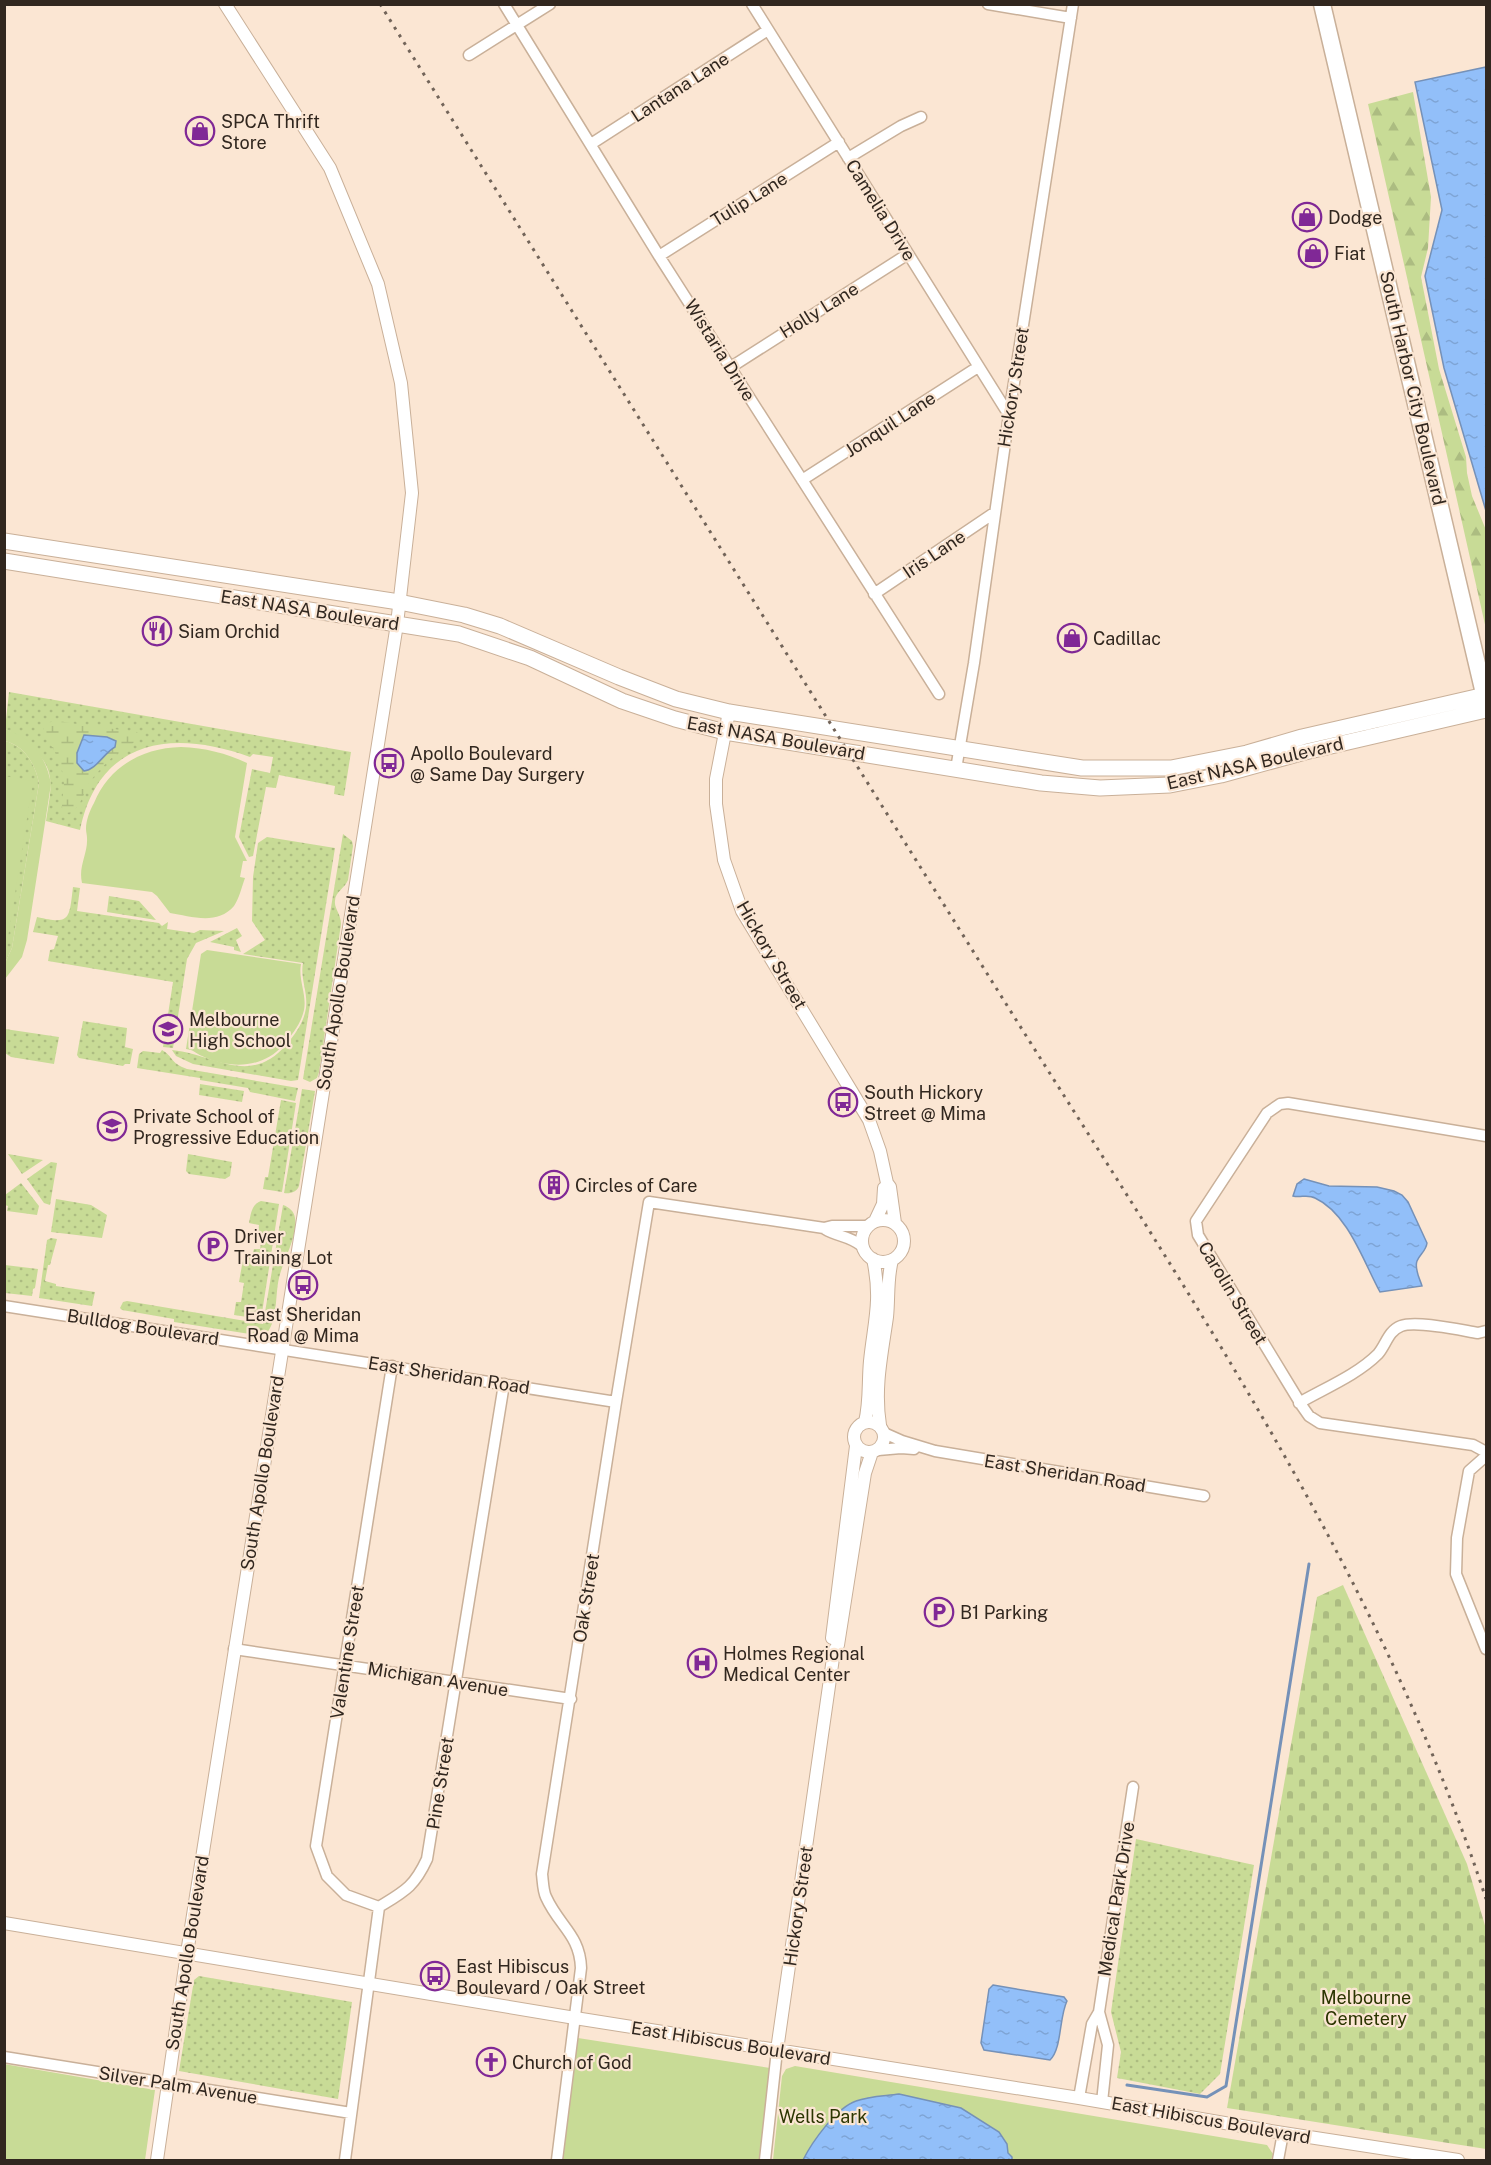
<svg xmlns="http://www.w3.org/2000/svg" width="1491" height="2165" font-family="'Public Sans',sans-serif">
	<style>
		.grass { fill: url(#grass-dots) }
		.forest { fill: url(#forest-firs) }
		.wetland { fill: url(#wetland-marsh) }
		.cemetery { fill: url(#cemetery-stones) }
		.park { fill: #c8db96 }
		.water { fill: url(#water-ripples); stroke: #7591b8; stroke-width: 1.5 }
		.lines { fill: none; stroke-linecap: round; stroke-linejoin: round }
		.stream { stroke: #7591b8; stroke-width: 3 }
		.minor-casing { stroke: #c9b099; stroke-width: 13 }
		.tertiary-casing { stroke: #c9b099; stroke-width: 14 }
		.secondary-casing { stroke: #c9b099; stroke-width: 17 }
		.primary-casing { stroke: #c9b099; stroke-width: 19 }
		.minor { stroke: #fff; stroke-width: 10 }
		.tertiary { stroke: #fff; stroke-width: 12 }
		.secondary { stroke: #fff; stroke-width: 15 }
		.primary { stroke: #fff; stroke-width: 16 }
		.rail { stroke: #726459; stroke-width: 3; stroke-dasharray: 3 6; stroke-linecap: butt }
		.labels { text-anchor: middle; dominant-baseline: central; stroke-width: 4.5; stroke-linejoin: round; paint-order: stroke }
		.street-label { font-size: 18px; fill: #31271f; stroke: #fbe6d3 }
		.poi-label { font-size: 18px; fill: #31271f; stroke: #fbe6d3; text-anchor: start }
		.park-label { font-size: 18px; fill: #2b3500; stroke: #fbe6d3 }
	</style>
	<defs>
		<pattern id="grass-dots" width="8" height="8" patternUnits="userSpaceOnUse" patternTransform="scale(1.5)"><rect width="8" height="8" fill="#c8db96"/><path d="M2 2h.1M6 6h.1" fill="none" stroke="#acbc81" stroke-width="1.8" stroke-linecap="round"/></pattern>
		<pattern id="forest-firs" width="22" height="20" patternUnits="userSpaceOnUse" patternTransform="scale(1.5)"><rect width="22" height="20" fill="#c8db96"/><path d="M5 1l3.5 6h-7zM16 11l3.5 6h-7z" fill="#acbc81"/></pattern>
		<pattern id="wetland-marsh" width="20" height="14" patternUnits="userSpaceOnUse" patternTransform="scale(1.5)"><rect width="20" height="14" fill="#c8db96"/><path d="M1 5h8M5 5V1M11 12h8M15 12V8" fill="none" stroke="#acbc81"/></pattern>
		<pattern id="cemetery-stones" width="16" height="16" patternUnits="userSpaceOnUse" patternTransform="scale(1.5)"><rect width="16" height="16" fill="#c8db96"/><path d="M2 7V4a2 2 0 0 1 4 0v3zM10 15v-3a2 2 0 0 1 4 0v3z" fill="#acbc81"/></pattern>
		<pattern id="water-ripples" width="26" height="14" patternUnits="userSpaceOnUse" patternTransform="scale(1.5)"><rect width="26" height="14" fill="#92bff9"/><path d="M2 4q2-2 4 0t4 0M15 11q2-2 4 0t4 0" fill="none" stroke="#7ea4d5"/></pattern>
	</defs>
	<rect width="100%" height="100%" fill="#fbe6d3"/>
	<path class="grass" d="M9,692L351,752L344,796L334,794L335,786L279,775L276,788L266,787L253,856L249,857L239,837L252,769L270,773L273,757L253,754L250,757C173,729 99,738 80,830L46,821C51,787 58,769 28,744C21,738 14,733 5,729Z
		M5,741C25,746 35,764 39,783L12,948L5,963Z
		M343,834L352,841L353,846L348,880C345,888 335,892 335,901C334,908 341,914 341,924L319,1072L317,1078L310,1082L303,1079Z
		M267,837L335,848L298,1080L291,1081L193,1064L176,1056L172,1050C217,1055 250,1087 287,1044C296,1033 304,1022 306,1008C308,992 300,978 303,963L243,954L265,940L252,921L253,877L258,843Z
		M73,887L80,888L77,911L159,923L162,926L168,922L167,929L194,933L200,930L224,931L196,943L187,959L173,1048L163,1047L173,982L48,961L50,950L54,949L58,936L33,932L37,917C71,925 69,919 73,887Z
		M109,896L139,901L156,920L107,912Z
		M237,928L242,936L236,940L241,952L234,950V947L210,942Z
		M83,1021L127,1028L125,1047L133,1049L130,1064H125L123,1066L79,1058L77,1055Z
		M5,1029L59,1037L54,1064L11,1057L5,1053Z
		M162,1050C173,1056 170,1063 187,1069L298,1088L295,1101L250,1092L248,1088L200,1080V1078L137,1068L139,1054L143,1051L160,1053Z
		M200,1084L244,1091L242,1102L199,1095Z
		M302,1089L315,1091L299,1186C297,1192 290,1194 284,1193Z
		M281,1100L296,1103L282,1192L263,1189L265,1177H268Z
		M8,1154L43,1160L22,1174Z
		M188,1154L232,1162L230,1176L225,1179L189,1174L186,1171Z
		M51,1162L57,1163L50,1205L44,1203L27,1179Z
		M21,1183L39,1206L37,1215L7,1211L8,1206L5,1205V1195Z
		M56,1199L91,1205L107,1215L102,1238L51,1232Z
		M261,1201L279,1204L261,1319L234,1315L236,1302H241L244,1283L239,1282L244,1254L252,1256L254,1249H260L262,1236L250,1234V1231L258,1232L259,1225L249,1223C251,1214 251,1205 261,1201Z
		M283,1205C289,1207 294,1211 295,1218C298,1236 283,1260 279,1278C275,1295 278,1319 267,1333L256,1335L174,1322V1319L122,1310L120,1308L123,1302L127,1301L263,1324Z
		M51,1238L57,1239L50,1265H48L45,1281L56,1284V1286L95,1292L92,1306L39,1298L47,1240Z
		M5,1265L38,1269L35,1288L33,1289L32,1296L5,1293Z
		M1136,1839L1254,1865L1220,2074L1200,2094L1117,2078L1121,2052L1111,2012Z
		M199,1976L352,2002L338,2099L179,2071L194,1980Z"/>
	<path class="forest" d="M1413,92L1431,197L1428,248L1421,277L1439,369L1466,457L1467,473L1472,496L1486,530V629L1368,104Z"/>
	<path class="wetland" d="M57,721L103,728L106,726V728L137,732L139,736C135,745 125,747 118,753C108,760 99,771 91,780C84,790 79,818 63,812C60,803 64,794 64,784C62,758 54,752 43,732L45,723Z"/>
	<path class="cemetery" d="M1343,1585L1467,1864L1486,1929V2149L1227,2108L1317,1597Z"/>
	<path class="park" d="M5,729C32,738 46,756 51,784L27,940L22,957L5,979V963L12,948L39,783C35,764 25,746 5,741Z
		M181,747C205,748 226,753 247,763L235,837L247,861H243L240,877L245,878C242,886 239,899 234,906C217,926 190,916 170,913L157,896L152,892L82,883C78,866 88,854 87,838C87,835 86,832 86,829C86,820 90,810 94,803C109,766 143,748 181,747Z
		M4,776L33,781L6,950H4Z
		M207,950L301,964C298,980 307,994 304,1010C301,1024 292,1035 283,1045C263,1069 229,1069 202,1056C195,1053 194,1050 186,1049L201,954Z
		M578,2038L770,2068L760,2160H562Z
		M4,2064L155,2090L145,2160H5Z
		M795,2066L1267,2145L1273,2154L1271,2160H773L782,2076L786,2069Z"/>
	<path class="water" d="M1486,67V511L1444,368L1425,276L1442,210L1415,82Z
		M84,735L107,737L116,741L115,747C104,753 96,770 84,771L77,763V753Z
		M1304,1179L1329,1186L1377,1187L1394,1191L1402,1195L1408,1202L1427,1243C1426,1251 1420,1254 1417,1261C1414,1269 1420,1279 1422,1286L1380,1292C1364,1263 1348,1213 1315,1198C1308,1194 1300,1198 1293,1196L1297,1184Z
		M993,1985L1064,1997L1067,2001C1059,2017 1062,2049 1050,2060L984,2050L981,2043L989,1989Z
		M899,2094L961,2108L999,2132L1007,2144L1008,2153L1012,2157V2160H803C812,2142 836,2108 856,2101C869,2096 885,2096 899,2094Z"/>
	<g class="lines">
		<path class="stream" d="M1127,2085L1207,2097L1226,2086L1309,1564"/>
		<g class="minor-casing">
			<path id="minor" d="M504,4L659,256L939,694
				M752,4L1009,415
				M988,4L1071,18
				M469,55L550,4
				M591,144L768,30
				M848,158L901,126L921,117
				M659,256L839,142
				M731,367L908,254
				M802,480L978,367
				M874,594L994,513
				M956,769L974,663L1009,415L1073,4
				M1486,1136L1288,1103L1280,1104L1267,1113L1196,1221L1198,1235L1302,1406L1309,1416L1320,1423L1473,1445L1486,1452
				M825,1229C838,1237 848,1235 862,1246
				M4,1306L616,1402
				M1299,1403C1325,1388 1357,1375 1378,1354C1386,1345 1388,1331 1401,1326C1416,1320 1460,1330 1478,1333L1486,1331
				M884,1433L902,1441L935,1451L1204,1496
				M878,1450L901,1448L914,1449
				M1486,1456L1469,1471L1457,1538L1456,1574L1486,1649
				M234,1649L571,1699
				M379,1907L346,1895L327,1876L316,1846L392,1366
				M379,1907C405,1891 414,1887 427,1859L504,1384
				M1099,2012L1108,2045L1102,2102
				M4,2057L351,2113
				M1079,2098L1092,2024L1099,2012L1133,1787
				M345,2160L379,1907
				M557,2160L581,1968C580,1935 559,1926 546,1897C543,1891 543,1882 542,1874L616,1402L649,1202L824,1228L832,1226H866
				M765,2160L777,2050
				M1278,2160L1283,2133"/>
		</g>
		<g class="tertiary-casing">
			<path id="tertiary" d="M729,712L716,779V804L724,860L742,911L869,1120L880,1151L887,1183L890,1187L895,1223
				M862 1241a21 21 0 1 1 42 0a21 21 0 1 1-42 0Z
				M875,1221L883,1204L884,1188
				M854 1437a15 15 0 1 1 30 0a15 15 0 1 1-30 0Z
				M865,1422C870,1402 868,1382 870,1361C874,1322 882,1300 873,1259
				M880,1425C874,1388 882,1353 887,1317C889,1298 887,1279 892,1260
				M832,1638L856,1446
				M4,1923L575,2018L1079,2098L1283,2133L1458,2160
				M777,2050L834,1651L838,1645L865,1473L872,1452
				M157,2160L187,1953L397,624L412,493L401,383L378,284L330,168L225,4"/>
		</g>
		<g class="secondary-casing">
			<path id="secondary" d="M4,541L399,602L464,615L500,626L619,677L676,699L729,712L1082,768H1171L1247,753L1302,737L1485,695
				M4,561L459,634L530,658L622,701L675,719L725,732L1041,783L1100,788L1170,785L1221,775L1305,752L1486,710"/>
		</g>
		<g class="primary-casing">
			<path id="primary" d="M1322,4L1486,702"/>
		</g>
		<use href="#minor" class="minor"/>
		<use href="#tertiary" class="tertiary"/>
		<use href="#secondary" class="secondary"/>
		<use href="#primary" class="primary"/>
		<path class="rail" d="M380,4C591,342 802,678 1013,1015C1191,1298 1382,1579 1486,1899"/>
	</g>
	<defs>
		<g id="shop-ring" transform="scale(1.5)"><circle r="9.5" fill="#fbe6d3" stroke="#802896" stroke-width="1.5"/><path d="M-5-2.5h2.3a2.7 3.5 0 0 1 5.4 0H5L5.5 6h-11ZM-1.5-2.5h3a1.5 2.3 0 0 0-3 0Z" fill="#802896"/></g>
		<g id="restaurant-ring" transform="scale(1.5)"><circle r="9.5" fill="#fbe6d3" stroke="#802896" stroke-width="1.5"/><path d="M-5-6h1v4h1v-4h1v4h1v-4h1v5L-1.5 .5V6h-2V.5L-5-1ZM5-6V6H3V1.5H1.5Q1.5-4 5-6Z" fill="#802896"/></g>
		<g id="bus-ring" transform="scale(1.5)"><circle r="9.5" fill="#fbe6d3" stroke="#802896" stroke-width="1.5"/><path d="M-5-6H5V4H4V6H2V4H-2V6H-4V4H-5ZM-3.5-4V0h7V-4ZM-3.5 1.2v1.5H-2V1.2ZM2 1.2v1.5H3.5V1.2Z" fill="#802896"/></g>
		<g id="school-ring" transform="scale(1.5)"><circle r="9.5" fill="#fbe6d3" stroke="#802896" stroke-width="1.5"/><path d="M0-5L7-2L0 1L-7-2ZM-4 1L0 2.5L4 1V4Q0 6-4 4Z" fill="#802896"/></g>
		<g id="building-ring" transform="scale(1.5)"><circle r="9.5" fill="#fbe6d3" stroke="#802896" stroke-width="1.5"/><path d="M-4-6H4V6H1V3H-1V6H-4ZM-2.5-4.3h1.7v1.8h-1.7ZM.8-4.3h1.7v1.8H.8ZM-2.5-1h1.7V.8h-1.7ZM.8-1h1.7V.8H.8Z" fill="#802896"/></g>
		<g id="parking-ring" transform="scale(1.5)"><circle r="9.5" fill="#fbe6d3" stroke="#802896" stroke-width="1.5"/><path d="M-3.5-5.5H1a3.5 3.5 0 0 1 0 7H-1V5.5H-3.5ZM-1-3.4V-.6H.8a1.4 1.4 0 0 0 0-2.8Z" fill="#802896"/></g>
		<g id="hospital-ring" transform="scale(1.5)"><circle r="9.5" fill="#fbe6d3" stroke="#802896" stroke-width="1.5"/><path d="M-5-5h3v3.5h4V-5h3V5h-3V1.5h-4V5h-3Z" fill="#802896"/></g>
		<g id="church-ring" transform="scale(1.5)"><circle r="9.5" fill="#fbe6d3" stroke="#802896" stroke-width="1.5"/><path d="M-1.2-6h2.4v3.5h3.3v2.4h-3.3V6h-2.4V-.1h-3.3v-2.4h3.3Z" fill="#802896"/></g>
	</defs>
	<g fill-rule="evenodd">
		<use href="#shop-ring" x="200" y="131"/>
		<use href="#shop-ring" x="1307" y="217"/>
		<use href="#shop-ring" x="1313" y="253"/>
		<use href="#restaurant-ring" x="157" y="631"/>
		<use href="#shop-ring" x="1072" y="638"/>
		<use href="#bus-ring" x="389" y="763"/>
		<use href="#school-ring" x="168" y="1029"/>
		<use href="#bus-ring" x="843" y="1102"/>
		<use href="#school-ring" x="112" y="1126"/>
		<use href="#building-ring" x="554" y="1185"/>
		<use href="#parking-ring" x="213" y="1246"/>
		<use href="#bus-ring" x="303" y="1285"/>
		<use href="#parking-ring" x="939" y="1612"/>
		<use href="#hospital-ring" x="702" y="1663"/>
		<use href="#bus-ring" x="435" y="1976"/>
		<use href="#church-ring" x="491" y="2062"/>
	</g>
	<g class="labels">
		<g class="street-label">
			<text transform="translate(680 87) rotate(-33)">Lantana Lane</text>
			<text transform="translate(749 199) rotate(-32)">Tulip Lane</text>
			<text transform="translate(881 210) rotate(58)">Camelia Drive</text>
			<text transform="translate(819 310) rotate(-32)">Holly Lane</text>
			<text transform="translate(720 350) rotate(58)">Wistaria Drive</text>
			<text transform="translate(1013 387) rotate(-81)">Hickory Street</text>
			<text transform="translate(1413 388) rotate(77)">South Harbor City Boulevard</text>
			<text transform="translate(890 424) rotate(-33)">Jonquil Lane</text>
			<text transform="translate(934 554) rotate(-34)">Iris Lane</text>
			<text transform="translate(310 610) rotate(9)">East NASA Boulevard</text>
			<text transform="translate(776 738) rotate(10)">East NASA Boulevard</text>
			<text transform="translate(1255 763) rotate(-13)">East NASA Boulevard</text>
			<text transform="translate(772 955) rotate(60)">Hickory Street</text>
			<text transform="translate(338 993) rotate(-81)">South Apollo Boulevard</text>
			<text transform="translate(1233 1293) rotate(59)">Carolin Street</text>
			<text transform="translate(143 1327) rotate(9)">Bulldog Boulevard</text>
			<text transform="translate(449 1375) rotate(9)">East Sheridan Road</text>
			<text transform="translate(262 1473) rotate(-81)">South Apollo Boulevard</text>
			<text transform="translate(1065 1473) rotate(9)">East Sheridan Road</text>
			<text transform="translate(586 1598) rotate(-81)">Oak Street</text>
			<text transform="translate(347 1652) rotate(-81)">Valentine Street</text>
			<text transform="translate(438 1679) rotate(9)">Michigan Avenue</text>
			<text transform="translate(440 1783) rotate(-81)">Pine Street</text>
			<text transform="translate(1116 1899) rotate(-81)">Medical Park Drive</text>
			<text transform="translate(798 1906) rotate(-82)">Hickory Street</text>
			<text transform="translate(187 1953) rotate(-81)">South Apollo Boulevard</text>
			<text transform="translate(731 2043) rotate(9)">East Hibiscus Boulevard</text>
			<text transform="translate(178 2085) rotate(9)">Silver Palm Avenue</text>
			<text transform="translate(1211 2120) rotate(10)">East Hibiscus Boulevard</text>
		</g>
		<g class="poi-label">
			<text x="221" y="121">SPCA Thrift<tspan x="221" dy="21">Store</tspan></text>
			<text x="1328" y="217">Dodge</text>
			<text x="1334" y="253">Fiat</text>
			<text x="178" y="631">Siam Orchid</text>
			<text x="1093" y="638">Cadillac</text>
			<text x="410" y="753">Apollo Boulevard<tspan x="410" dy="21">@ Same Day Surgery</tspan></text>
			<text x="189" y="1019">Melbourne<tspan x="189" dy="21">High School</tspan></text>
			<text x="864" y="1092">South Hickory<tspan x="864" dy="21">Street @ Mima</tspan></text>
			<text x="133" y="1116">Private School of<tspan x="133" dy="21">Progressive Education</tspan></text>
			<text x="575" y="1185">Circles of Care</text>
			<text x="234" y="1236">Driver<tspan x="234" dy="21">Training Lot</tspan></text>
			<text x="303" y="1314" text-anchor="middle">East Sheridan<tspan x="303" dy="21">Road @ Mima</tspan></text>
			<text x="960" y="1612">B1 Parking</text>
			<text x="723" y="1653">Holmes Regional<tspan x="723" dy="21">Medical Center</tspan></text>
			<text x="456" y="1966">East Hibiscus<tspan x="456" dy="21">Boulevard / Oak Street</tspan></text>
			<text x="512" y="2062">Church of God</text>
		</g>
		<g class="park-label">
			<text x="1366" y="1997">Melbourne<tspan x="1366" dy="21">Cemetery</tspan></text>
			<text x="823" y="2116">Wells Park</text>
		</g>
	</g>
	<rect width="1491" height="2165" fill="none" stroke="#31271f" stroke-width="12"/>
</svg>
